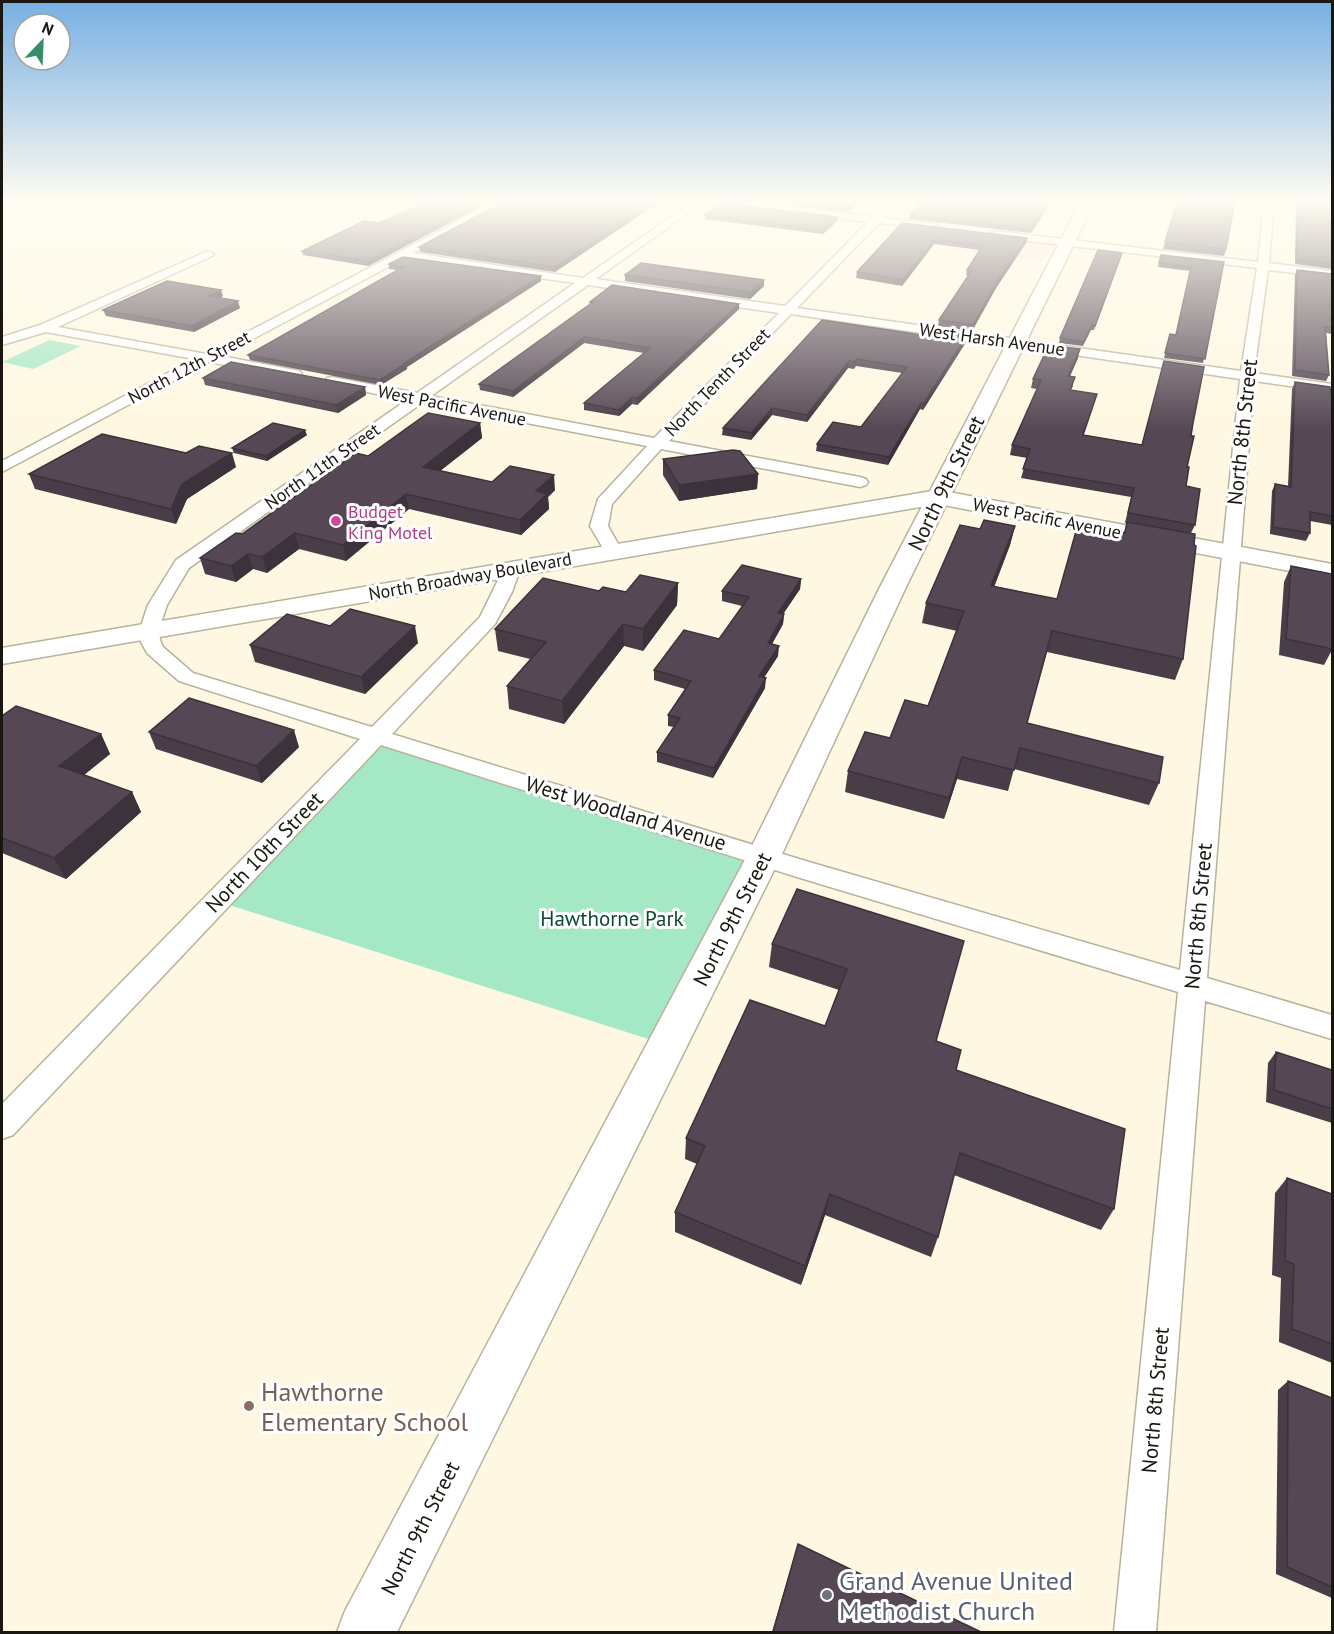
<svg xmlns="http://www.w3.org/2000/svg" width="1334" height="1634" font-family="'PT Sans',sans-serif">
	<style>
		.commercial { fill: #fde7e9 }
		.green { fill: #a5e8c5 }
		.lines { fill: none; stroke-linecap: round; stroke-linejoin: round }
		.minor-casing { stroke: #b8b29d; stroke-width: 3 }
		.secondary-casing { stroke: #b8b29d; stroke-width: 3 }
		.primary-casing { stroke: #b8b29d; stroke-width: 3 }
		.minor { fill: #fff; fill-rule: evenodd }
		.secondary { fill: #fff; fill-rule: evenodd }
		.primary { fill: #fff; fill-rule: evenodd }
		.wall { fill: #493d48 }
		.shaded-wall { fill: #3c323b }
		.building { fill: #554754; stroke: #3c323b; stroke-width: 1.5 }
		.hotel-dot { fill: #d1479c; stroke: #fff; stroke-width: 2 }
		.education-dot { fill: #8d6e63; stroke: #fff; stroke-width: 2 }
		.worship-dot { fill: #6b7280; stroke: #fff; stroke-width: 2 }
		.labels { text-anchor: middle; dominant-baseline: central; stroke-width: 6; stroke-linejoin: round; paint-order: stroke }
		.far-street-label { font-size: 18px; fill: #19170f; stroke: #fff }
		.far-hotel-label { font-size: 18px; fill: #b23c85; stroke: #fff; text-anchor: start }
		.street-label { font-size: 21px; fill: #19170f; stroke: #fff }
		.park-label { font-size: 21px; fill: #0a4a31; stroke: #fff }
		.near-education-label { font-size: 26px; fill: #785e54; stroke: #fff; text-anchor: start }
		.near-worship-label { font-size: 26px; fill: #5b616d; stroke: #fff; text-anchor: start }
	</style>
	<rect width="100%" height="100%" fill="#fef8e2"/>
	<path class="commercial" d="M965,233L1043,242L1051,246L1042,261L952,250Z"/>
	<path class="green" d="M49,340L81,346L33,369L2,362Z
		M376,735L764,856L667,1045L217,901Z"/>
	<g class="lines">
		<g class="minor-casing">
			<path id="minor" d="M496,201H508L413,253L583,278L694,201H705L596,279L785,306L868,222L716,204L711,201H741L874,217L889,201H900L884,218L934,224L938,225V229L879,223L797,308L1241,371L1257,268L995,237L990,234L995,231L1258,262L1264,201H1274L1269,263L1332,271V277L1268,270L1254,373L1332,384V392L1254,381L1207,978L1332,1015V1039L1205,1001L1156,1632H1114L1178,992L797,877L381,745L13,1135L2,1139V1104L360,739L179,681L147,653L140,640V629L148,605L176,560L407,400L327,384L325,381L327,378L332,377L417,393L575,283L403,259L221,356L300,371L302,374L300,377L295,378L209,362L2,472V461L194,359L46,332L2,345V337L40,325L208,251L214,254L212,256L58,327L206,354ZM588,285L779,313L654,438L431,396ZM791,314L1240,379L1180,970L809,862L392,734L495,624L512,592L520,570L517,566H505L480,617L372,727L193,673L163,647L160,640L159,629L167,605L189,568L422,403L647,446L598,499L590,526L607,555H619L622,551L608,526L612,504L661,449L860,487L866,485L868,482L866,479L860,477L669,441Z"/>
		</g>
		<g class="secondary-casing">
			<path id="secondary" d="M938,490L1332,564V579L938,504L2,664V648Z"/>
		</g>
		<g class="primary-casing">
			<path id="primary" d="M1081,201H1095L906,587L781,856L397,1632H337L345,1611L747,856L880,587Z"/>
		</g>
		<use href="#minor" class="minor"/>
		<use href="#secondary" class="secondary"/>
		<use href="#primary" class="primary"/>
	</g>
	<path class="wall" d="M428,201H491L368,266L303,255L302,251L379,223Z
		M505,201H661L555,272L420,252L419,247Z
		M754,201H859L847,212Z
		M1052,201L1031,233L909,219L910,215Z
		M1168,201H1235L1226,249L1224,256L1163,249L1177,202Z
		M1296,201H1332V270V269L1295,264Z
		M705,215L837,221L823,234L705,219Z
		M902,223L1027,238L1026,243L996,288L972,331L938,326L939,320L968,276L966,275L967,270L980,250L934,244L902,286L856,278L857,272Z
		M1161,255L1224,262L1203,363L1164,358L1170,334L1176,335L1190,271L1158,267Z
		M1121,257L1094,330H1091L1083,346L1059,343L1060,338Z
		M389,264L541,276V281L407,367V369L381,385L250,360L248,355L397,270L389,269Z
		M1297,270L1332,274V334L1326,333L1329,375L1326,381L1292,376L1295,275Z
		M625,275L764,286L750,299L625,281Z
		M223,296L220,298L240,308L194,332L106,316L103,310Z
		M590,302L739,304V309L637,405L632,404L619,416L584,410V403L644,353L584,343L513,397L480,390L479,384L590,304Z
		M822,320L966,342L923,410L920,409L888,465L816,451L817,444L861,427L902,373L856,366L854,369L848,368L807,422L772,415L751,440L722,435L723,428Z
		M1078,358L1070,376L1073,386L1071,390L1097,394L1083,435L1142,445L1164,361L1193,423L1187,467L1186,486L1195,525L1191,533L1194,545L1183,659L1175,680L1047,652L1027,723L1159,783L1149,805L1014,769L1008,791L957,779L944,819L845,792L848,771L928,706L957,631L922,623L926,603L980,529L1015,526L1010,545L994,586L1057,599L1124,532L1127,523H1125L1131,497L1021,478L1027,458L1010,455L1012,445L1037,389L1031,388L1033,379Z
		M203,378L365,387L366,395L338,413L205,385Z
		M1295,382L1332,396V525L1310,521V533L1306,541L1270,534L1272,491L1275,484L1288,486L1292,389Z
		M480,423L482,438L440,471L492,482L555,490L548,497L549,509L521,535L409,509L346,561L299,549L267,573L253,569L236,582L205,574L200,558L242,534L368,456Z
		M307,435L267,461L234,453L232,448Z
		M663,459L758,474L757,489L679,501L663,475Z
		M236,467L187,499L176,524L35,489L29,474Z
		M1291,566L1332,574V650L1324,665L1279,655L1284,582Z
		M801,579L800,589L783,614H784L783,624L772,644L778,656L764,678L765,688L713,778L657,762V752L674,727L668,726V715L685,689L654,680V670L719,639L742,606L722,601V591Z
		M678,583L677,605L643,651L624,646L564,724L509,709L507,686L530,659L498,651L495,629L626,592Z
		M330,626L418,643L365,694L255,662L250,645Z
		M2,716L101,734L110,754L84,775L132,792L141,812L66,879L2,853Z
		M149,732L299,747L262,783L156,749Z
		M797,889L936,1041L956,1070L1114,1209L1101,1230L954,1175L938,1237L931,1257L825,1215L801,1285L675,1232V1212L697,1164L685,1159L686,1138L825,1026L839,990L769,967L772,944Z
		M1276,1052L1332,1070V1123L1266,1102L1268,1063Z
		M1287,1178L1332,1194V1363L1279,1342L1281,1278L1272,1275L1275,1193Z
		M1288,1381L1332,1398V1598L1276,1574L1278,1390Z
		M798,1544L981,1632H772Z"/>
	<path class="shaded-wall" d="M483,201H491L368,266V261Z
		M655,201H661L555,272V267Z
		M855,201H859L847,212L848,207Z
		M1050,201H1052L1031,233L1032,229Z
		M838,217L837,221L823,234V230Z
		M1027,238L1026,243L996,288L972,331L973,325L997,282Z
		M935,239L934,244L902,286L903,280Z
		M541,276V281L407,367V369L381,385L380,380L404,363Z
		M764,280V286L750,299L751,292Z
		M221,290L223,296L210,303L208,296Z
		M238,301L240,308L194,332L192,326Z
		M739,304V309L637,405V398Z
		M967,335L966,342L923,410L924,403Z
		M584,337V343L513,397V391Z
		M1080,349L1078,358L1066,385L1068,376Z
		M849,361L848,368L807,422V415Z
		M365,387L366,395L338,413L336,405Z
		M632,397V404L619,416V410Z
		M921,403L920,409L888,465L889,457Z
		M772,408V415L751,440L752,433Z
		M480,423L482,438L426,482L423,467Z
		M305,430L307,435L267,461L266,456Z
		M232,453L236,467L187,499L176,524L171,509L182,484Z
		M758,474L757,489L679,501V485Z
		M554,475L555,490L548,497L549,509L521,535L520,520L536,491Z
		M406,494L409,509L346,561L343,545Z
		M1015,526L1010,545L987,606L991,586Z
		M295,533L299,549L267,573L262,557Z
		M248,554L253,569L236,582L231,566Z
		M801,579L800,589L777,623L778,613Z
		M678,583L677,605L643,651V629Z
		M784,614L783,624L767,653L768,643Z
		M623,624L624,646L564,724L562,701Z
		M415,626L418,643L365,694L361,677Z
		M779,646L778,656L758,686L759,676Z
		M766,678L765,688L713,778L714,768Z
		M294,730L299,747L262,783L256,766Z
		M101,734L110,754L70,786L59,766Z
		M962,757L957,779L944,819L949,798Z
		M132,792L141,812L66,879L54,858Z
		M830,1194L825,1215L801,1285L805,1266Z"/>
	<path class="building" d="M428,201H483L368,261L302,251L364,221L379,223Z
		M505,201H655L555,267L419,247Z
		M791,201H855L848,207Z
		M923,201H1050L1032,229L910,215Z
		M1177,201H1235L1226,249L1165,242Z
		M1297,201H1332V264L1297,259Z
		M722,203L838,217L823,230L705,215Z
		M902,223L1027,238L997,282L973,325L939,320L972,270H967L983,245L935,239L903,280L857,272Z
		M1098,250L1122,253L1095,326L1092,325L1084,342L1060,338Z
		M1161,255L1224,262L1205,359L1165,353L1170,334L1176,335L1191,267L1159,263Z
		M403,257L541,276L404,363H406L380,380L248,355L403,267L389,264Z
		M641,263L764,280L751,292L625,275Z
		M1297,270L1332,274V328L1325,327L1329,375L1295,370Z
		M167,281L221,290L208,296L238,301L192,326L103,310Z
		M612,285L739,304L637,398L632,397L619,410L584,403L650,348L584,337L513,391L479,384L593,302H590Z
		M822,320L928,336L932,330L967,335L924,403H921L889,457L817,444L833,422L861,427L907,367L857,359L855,362L849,361L807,415L772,408L752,433L723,428Z
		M1056,346L1080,349L1068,376L1075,377L1070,390L1097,394L1083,435L1142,445L1164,361L1204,367L1193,423L1191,436H1194L1187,467H1189L1186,486L1200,489L1195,525L1128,513L1134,488L1023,469L1030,449L1012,445L1041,380L1033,379L1047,349L1054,350Z
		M231,362L365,387L336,405L203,378Z
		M1295,382L1330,387L1331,396H1332V516L1310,512V533L1273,527L1275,484L1291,487Z
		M428,413L480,423L423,467L492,482L510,466L554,475L536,491L547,494L520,520L406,494L343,545L295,533L262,557L248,554L231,566L200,558L236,533L242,534L356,453L368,456Z
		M273,423L305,430L266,456L232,448Z
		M102,434L186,453L199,446L232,453L182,484L171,509L29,474Z
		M733,450L740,451L758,474L679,485L663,459Z
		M984,520L1015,526L991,586L1057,599L1078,524L1125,533L1127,522L1195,534L1194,545L1196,546L1183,659L1052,631L1027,723L1163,757L1159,783L1020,748L1014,770L962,757L949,798L848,771L865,732L890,738L905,700L928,706L964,611L926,603L960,525L980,529Z
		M742,565L801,579L778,613L784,614L768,643L779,646L759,676L766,678L714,768L657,752L680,718L668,715L691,681L654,670L684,630L719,639L749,597L722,591Z
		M1291,566L1332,574V649L1286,639Z
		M640,575L678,583L643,629L623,624L562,701L507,686L546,642L495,629L543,578L599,591L603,587L626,592Z
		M350,609L415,626L361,677L250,645L287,614L330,626Z
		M189,698L294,730L256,766L149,732Z
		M16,706L101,734L59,766L132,792L54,858L2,838V716Z
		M797,889L964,941L936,1041L961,1050L956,1070L1125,1129L1114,1209L960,1153L938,1237L830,1194L805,1266L675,1212L705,1146L686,1138L750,1000L825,1026L847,969L772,944Z
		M1276,1052L1332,1070V1109L1274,1090Z
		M1287,1178L1332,1194V1344L1292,1329L1294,1264L1285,1261Z
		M1288,1381L1332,1398V1587L1287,1567Z
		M798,1544L981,1632H773Z"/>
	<linearGradient id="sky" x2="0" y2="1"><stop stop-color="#77afe2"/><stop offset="0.47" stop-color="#fffcf2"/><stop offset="1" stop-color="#fffcf2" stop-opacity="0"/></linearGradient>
	<rect width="1334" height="430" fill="url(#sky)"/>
	<circle class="hotel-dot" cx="336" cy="521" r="6"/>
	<circle class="education-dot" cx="249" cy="1406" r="6"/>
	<circle class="worship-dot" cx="827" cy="1595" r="6"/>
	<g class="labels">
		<g class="far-street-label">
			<text transform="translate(992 339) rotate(8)">West Harsh Avenue</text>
			<text transform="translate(189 367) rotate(-28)">North 12th Street</text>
			<text transform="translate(717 382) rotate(-46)">North Tenth Street</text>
			<text transform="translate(452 405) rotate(11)">West Pacific Avenue</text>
			<text transform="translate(322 466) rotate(-35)">North 11th Street</text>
			<text transform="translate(1047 518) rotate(11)">West Pacific Avenue</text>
			<text transform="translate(470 576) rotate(-10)">North Broadway Boulevard</text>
		</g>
		<g class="far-hotel-label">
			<text x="348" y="511">Budget<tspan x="348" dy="21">King Motel</tspan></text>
		</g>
		<g class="street-label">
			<text transform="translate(1242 432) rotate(-84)">North 8th Street</text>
			<text transform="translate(946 483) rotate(-64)">North 9th Street</text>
			<text transform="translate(626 813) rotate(17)">West Woodland Avenue</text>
			<text transform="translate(264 852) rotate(-46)">North 10th Street</text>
			<text transform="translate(1198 916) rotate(-85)">North 8th Street</text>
			<text transform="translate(732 919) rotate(-63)">North 9th Street</text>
			<text transform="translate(1155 1400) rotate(-85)">North 8th Street</text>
			<text transform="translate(420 1528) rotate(-63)">North 9th Street</text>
		</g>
		<g class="park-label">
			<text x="612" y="918">Hawthorne Park</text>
		</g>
		<g class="near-education-label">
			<text x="261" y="1391">Hawthorne<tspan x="261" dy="30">Elementary School</tspan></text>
		</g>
		<g class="near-worship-label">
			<text x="839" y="1580">Grand Avenue United<tspan x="839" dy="30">Methodist Church</tspan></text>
		</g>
	</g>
	<rect width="1334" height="1634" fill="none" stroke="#19170f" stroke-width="6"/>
	<g transform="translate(42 42) rotate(23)"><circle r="28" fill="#ffffff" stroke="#a3a29f" stroke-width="1.5"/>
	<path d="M0-4.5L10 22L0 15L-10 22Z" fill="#369067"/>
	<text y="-9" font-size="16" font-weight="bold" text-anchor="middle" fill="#19170f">N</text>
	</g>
</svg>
